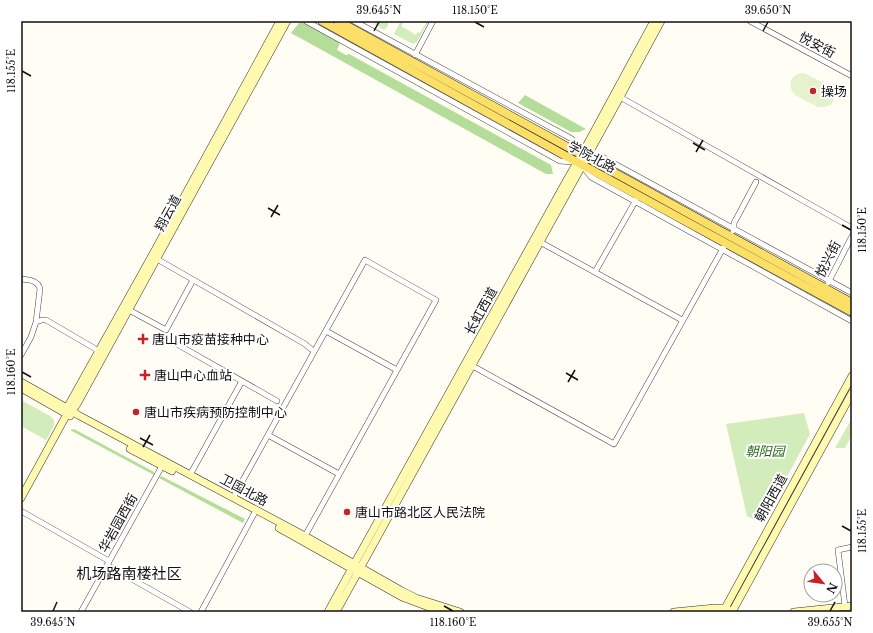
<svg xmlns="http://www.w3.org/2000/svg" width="873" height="633" font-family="'Libre Baskerville','Noto Sans SC',serif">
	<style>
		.green { fill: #d2ecbb }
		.forest { fill: #b5dd9a }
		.pitch { fill: #e4f3cd }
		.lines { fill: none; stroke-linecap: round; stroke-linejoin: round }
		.street-casing { stroke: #444; stroke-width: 6 }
		.secondary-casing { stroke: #333; stroke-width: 8 }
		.primary-casing { stroke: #222; stroke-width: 9 }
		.street { stroke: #fff; stroke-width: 5 }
		.secondary { stroke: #fffaaf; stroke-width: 7 }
		.primary { stroke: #fcdf67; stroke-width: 8 }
		.ticks { fill: none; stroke: #111; stroke-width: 1.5 }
		.poi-dot { fill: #c62323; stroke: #fff; stroke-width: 1.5 }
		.labels { text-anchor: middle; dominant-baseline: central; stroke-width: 4; stroke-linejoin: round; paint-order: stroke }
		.street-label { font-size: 13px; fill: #111; stroke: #fff }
		.poi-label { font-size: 13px; fill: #111; stroke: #fff; text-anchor: start }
		.park-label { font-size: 13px; font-style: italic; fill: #2a6c1d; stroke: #fff }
		.quarter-label { font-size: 15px; fill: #111; stroke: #fff }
		.neatline { fill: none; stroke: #111; stroke-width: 1.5 }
		.ticks-label { font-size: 10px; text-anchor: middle; fill: #111 }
	</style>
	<rect width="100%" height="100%" fill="#fffdf4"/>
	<path class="green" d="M376,21L382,23L384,21H388V26L384,30L375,24Z
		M427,21H429L417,42L413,44L394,34L400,22L403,23L401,26L416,35L418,32L420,33Z
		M23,401L50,416L54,420V426L46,440L21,426V404Z
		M804,413L810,434L762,523L747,516L726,424Z
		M852,418V435L845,448H835Z"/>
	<path class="forest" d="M299,23H304L340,43L337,50L346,55L349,54L551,165L553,174H546L291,33Z
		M525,95L586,129L579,132H571L518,103Z
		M74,429L154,472V475L70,430Z
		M161,476L245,519L243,523L159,478Z"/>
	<path class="pitch" d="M803,73L806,74L831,87C835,93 835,97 832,104L825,107H818L795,95C786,85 791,74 803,73Z"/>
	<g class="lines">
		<g class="street-casing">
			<path id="street" d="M306,21L560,161L573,162
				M354,21L572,139L580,152
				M750,21L852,76
				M415,55L433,21
				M620,97L811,205L852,228
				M590,157H602L852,293
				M583,167L591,177L852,321
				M733,231L734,229V223L756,182
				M540,242L682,320
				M157,259L305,344L311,349
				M595,272L636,200
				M21,279C29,280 38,280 40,289L36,322
				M828,283L852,236
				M129,310L166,330L193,280
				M326,331L397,370
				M168,339L277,401
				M21,355L31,337L36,322L42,320H46L99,351
				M469,364L614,444L726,243
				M268,435L339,474
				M190,475L242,381
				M233,498L365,260L436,300L305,536
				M21,511L109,561
				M107,565L190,612
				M845,606L838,550L852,547
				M81,612L162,466
				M201,612L254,514"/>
		</g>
		<g class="secondary-casing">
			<path id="secondary" d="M21,382L67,408L78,415L305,536L402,591L416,598L460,612
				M21,388L70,416
				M67,412V408L154,252L280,21
				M130,449L172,471
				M21,498L67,414L72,411L77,404L287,21
				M279,528L402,597L442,612
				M328,612L352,568L568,178L582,154L654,21
				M336,612L620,97L661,21
				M674,612L715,608H727
				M723,612L852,376
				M732,612L852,393
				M794,612L852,606"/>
		</g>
		<g class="primary-casing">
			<path id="primary" d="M322,21L564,155L852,312
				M338,21L852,303"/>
		</g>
		<use href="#street" class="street"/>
		<use href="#secondary" class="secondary"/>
		<use href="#primary" class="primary"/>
	</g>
	<path class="ticks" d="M475,22L484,27M374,31L379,22M763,31L768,22M22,71L31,76M693,143L705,150M696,152L703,140M268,208L280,215M271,217L278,205M842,225L851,230M22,372L31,377M566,373L578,380M568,382L575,370M140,438L153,445M143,447L150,435M842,526L851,531M444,606L453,611M53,611L57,602M830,611L835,602"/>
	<g class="poi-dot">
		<circle cx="813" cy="91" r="4"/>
		<path d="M141 333h4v4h4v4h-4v4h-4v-4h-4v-4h4z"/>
		<path d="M143 369h4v4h4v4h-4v4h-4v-4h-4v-4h4z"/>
		<circle cx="136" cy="412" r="4"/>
		<circle cx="347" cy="512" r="4"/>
	</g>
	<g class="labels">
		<g class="street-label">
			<text transform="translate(817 45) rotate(28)">悦安街</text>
			<text transform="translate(592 157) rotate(28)">学院北路</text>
			<text transform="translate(168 213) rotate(-61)">翔云道</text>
			<text transform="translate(828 259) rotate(-63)">悦兴街</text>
			<text transform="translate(481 311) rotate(-61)">长虹西道</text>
			<text transform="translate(244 490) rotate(28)">卫国北路</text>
			<text transform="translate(771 498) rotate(-61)">朝阳西道</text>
			<text transform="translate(118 523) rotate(-61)">华岩园西街</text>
		</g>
		<g class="poi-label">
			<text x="821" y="91">操场</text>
			<text x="152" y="339">唐山市疫苗接种中心</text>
			<text x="154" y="375">唐山中心血站</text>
			<text x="144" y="412">唐山市疾病预防控制中心</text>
			<text x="355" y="512">唐山市路北区人民法院</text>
		</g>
		<g class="park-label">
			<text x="765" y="451">朝阳园</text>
		</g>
		<g class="quarter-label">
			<text x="129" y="573">机场路南楼社区</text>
		</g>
	</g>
	<rect width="873" height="633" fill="none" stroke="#ffffff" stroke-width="44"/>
	<g transform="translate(823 583) rotate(119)"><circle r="19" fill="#ffffff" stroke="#a0a0a0"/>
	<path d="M0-3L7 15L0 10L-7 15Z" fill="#c62323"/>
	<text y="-6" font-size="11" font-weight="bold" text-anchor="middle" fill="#111111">N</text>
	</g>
	<rect x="22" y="22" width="829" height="589" class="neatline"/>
	<g class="ticks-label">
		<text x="379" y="14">39.645°N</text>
		<text x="475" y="14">118.150°E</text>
		<text x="768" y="14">39.650°N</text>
		<text transform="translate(11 71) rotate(-90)" y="4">118.155°E</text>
		<text transform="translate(862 230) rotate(-90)" y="4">118.150°E</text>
		<text transform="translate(11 372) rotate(-90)" y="4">118.160°E</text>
		<text transform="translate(862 531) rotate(-90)" y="4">118.155°E</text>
		<text x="53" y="626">39.645°N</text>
		<text x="453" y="626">118.160°E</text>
		<text x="830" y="626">39.655°N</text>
	</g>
</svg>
